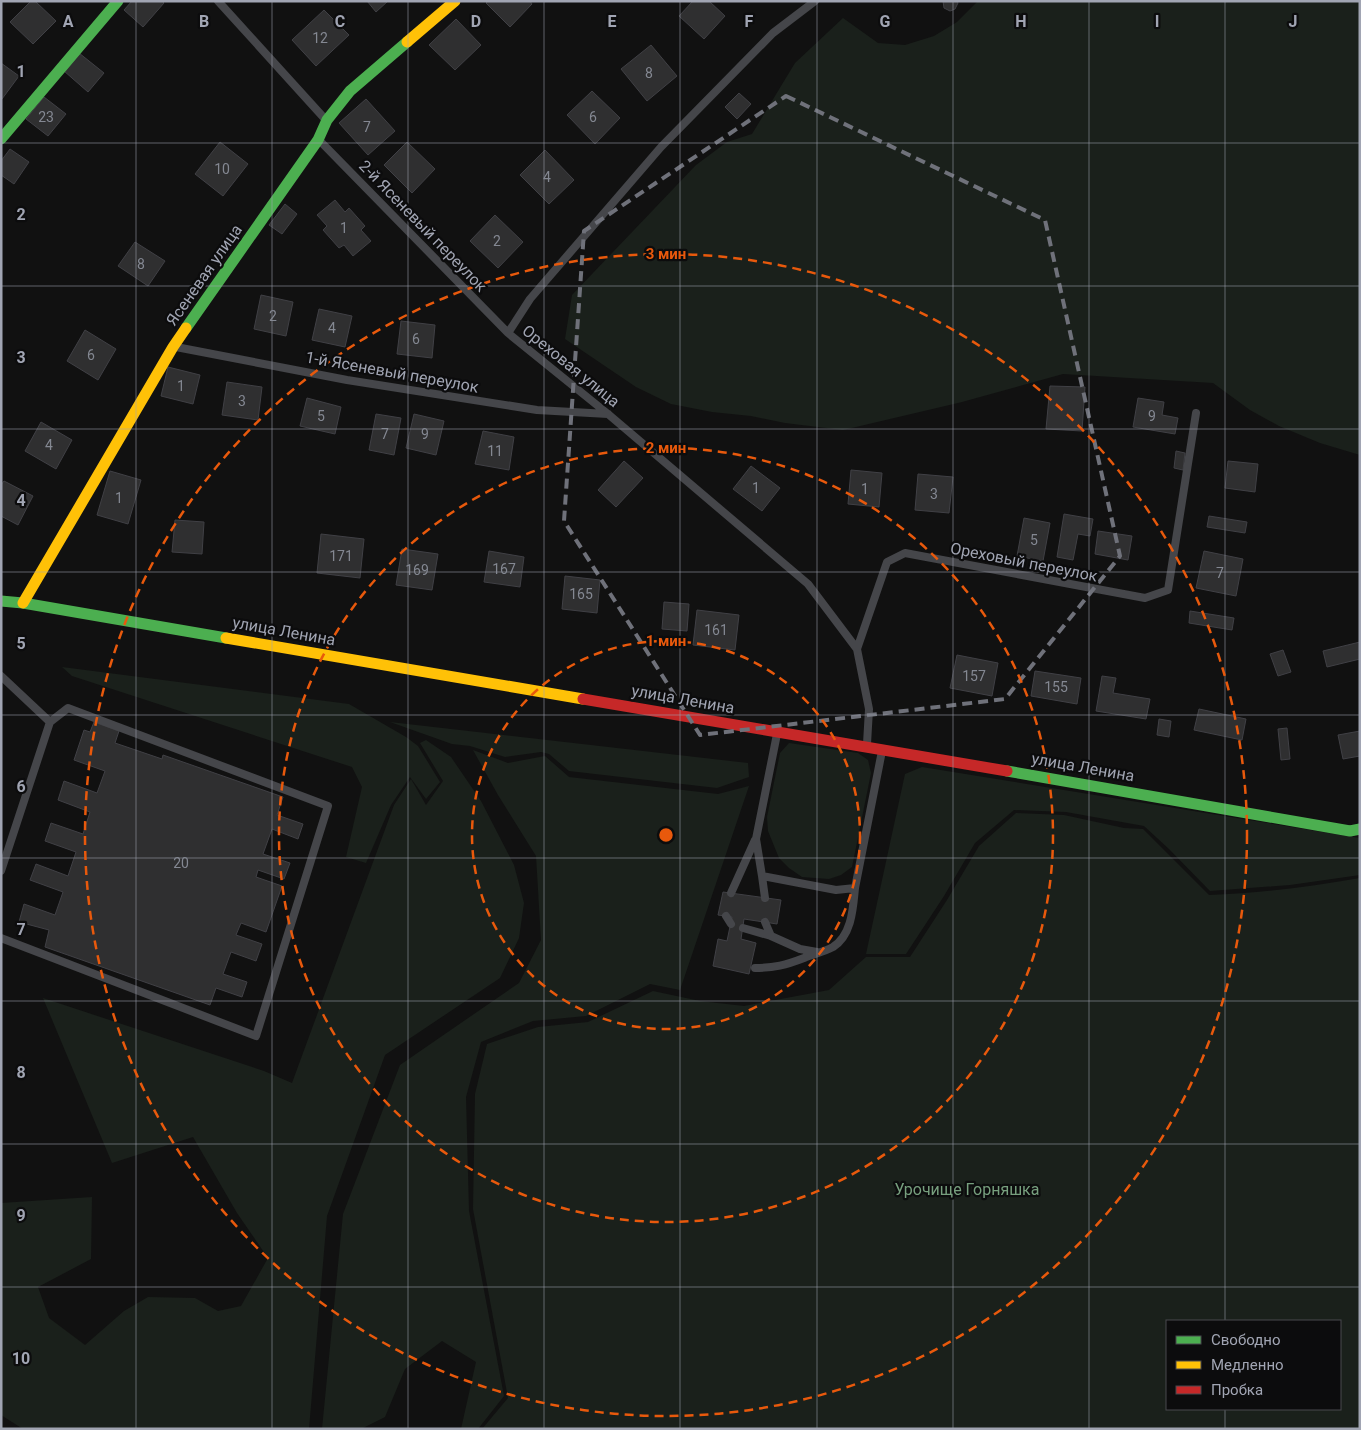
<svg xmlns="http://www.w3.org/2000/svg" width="1361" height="1430" font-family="Roboto,sans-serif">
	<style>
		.green { fill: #1a201b; fill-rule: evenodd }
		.building { fill: #2f2f30; stroke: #404045 }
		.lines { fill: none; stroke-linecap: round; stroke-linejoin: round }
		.lane { stroke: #45464a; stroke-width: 8 }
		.fast { stroke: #4caf50; stroke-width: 11 }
		.slow { stroke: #ffc107; stroke-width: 11 }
		.jam { stroke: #c62828; stroke-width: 11 }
		.marked { fill: none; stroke: #6f717a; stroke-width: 4; stroke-dasharray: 10 6; stroke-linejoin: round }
		.grid { fill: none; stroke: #a1a5b3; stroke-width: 1; stroke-opacity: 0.55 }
		.ring { fill: none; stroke: #e8590c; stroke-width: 2.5; stroke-dasharray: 9 6 }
		.labels { text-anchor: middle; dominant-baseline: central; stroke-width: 4.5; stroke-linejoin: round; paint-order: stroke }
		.number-label { font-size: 14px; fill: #848892 }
		.street-label { font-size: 16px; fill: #a1a5b3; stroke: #0c0c0d }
		.park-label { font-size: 16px; fill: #779f7e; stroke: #0c0c0d }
		.grid-label { font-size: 16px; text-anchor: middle; font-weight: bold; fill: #a1a5b3; stroke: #0c0c0d; stroke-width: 4.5; stroke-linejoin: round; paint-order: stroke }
		.centre { fill: #e8590c; stroke: #0c0c0d; stroke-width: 2.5 }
		.ring-label { font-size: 15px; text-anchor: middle; font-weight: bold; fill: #e8590c; stroke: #0c0c0d; stroke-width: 4.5; stroke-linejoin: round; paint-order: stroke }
	</style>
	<rect width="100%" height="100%" fill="#111"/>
	<path class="green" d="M978,1H1360V455L1320,443L1279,426L1250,410L1213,383L1063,374L962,402L843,430L785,423L751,416L712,412L671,404L636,387L565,339L572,295L696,165L727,142L752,134L795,63L843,18L878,43L905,45L934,36L957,22Z
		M62,667L349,704L406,737L418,746L440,782L426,799L410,777L391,805L366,863L346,857L362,787L352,767L72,676Z
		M390,722L748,763L749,777L717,788L569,771L549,754L541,752L505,757L470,746L452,744Z
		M426,740L451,757L481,801L514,865L524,903L519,938L500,978L385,1055L327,1216L309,1429H23L1,1415V1203L92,1197L91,1259L38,1287L49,1318L85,1345L124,1311L148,1297L195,1298L218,1311L241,1306L268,1258L237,1213L193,1137L112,1163L43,998L264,1071L292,1083L394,805L411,779L426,805L443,781L420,743Z
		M789,743L858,753L868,760L871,773L852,867L841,875L829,879L802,877L789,868L779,858L768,831L767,817L780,753Z
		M473,750L508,763L545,756L569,777L718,794L749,786L680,990L650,984L586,1016L533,1021L481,1042L466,1097L469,1211L504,1396L478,1429H461L476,1362L442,1341L405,1369L385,1417L361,1429H322L343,1214L400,1065L519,983L541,940L536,856L498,795Z
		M922,767L1360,838V875L1290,885L1210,891L1169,849L1144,826L1066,812L1014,810L975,843L944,896L906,954H866L905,774Z
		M1016,813L1064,815L1124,828L1143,829L1209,895C1260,893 1309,887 1360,878V1429H482L508,1398L473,1209L475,1094L487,1044L538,1027L588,1022L653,991L700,1001L744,1006L829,990L866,957H910L947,900L979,846ZM1167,1321H1340V1409H1167Z"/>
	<path class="building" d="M31,1H35L56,21L33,44L10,22Z
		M132,1H162L164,3L143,27L124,10Z
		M367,1H388L376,12Z
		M488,1H530L532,4L510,27L486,3Z
		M693,1H709L725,16L704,39L679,16Z
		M943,1H957L958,3L955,9L950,11L944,8Z
		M324,10L349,35L316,66L292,40Z
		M456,19L481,45L455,70L429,45Z
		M651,45L677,76L647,101L621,69Z
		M79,53L104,73L88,92L64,71Z
		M1,63L19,76L2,99H1Z
		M592,91L620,118L595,144L567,115Z
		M739,93L751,104L737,119L725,107Z
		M44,97L66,114L48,136L26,119Z
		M366,99L395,131L368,155L339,123Z
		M220,142L248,164L223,196L195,174Z
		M407,142L435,169L412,193L384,165Z
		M10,149L29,162L14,184L1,175V161Z
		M545,150L574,180L549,204L520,175Z
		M335,200L345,212L349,208L365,226L361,230L371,241L353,256L344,245L339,248L323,230L327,226L317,215Z
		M285,204L297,214L282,234L269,225Z
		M495,215L523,242L498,268L470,241Z
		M135,242L165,261L148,286L118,266Z
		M261,295L293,302L286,336L254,329Z
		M319,309L352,316L345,347L312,340Z
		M401,321L435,325L432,358L397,354Z
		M85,330L116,349L98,380L67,361Z
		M168,367L200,375L193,404L161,396Z
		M227,382L262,387L258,420L222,415Z
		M1050,386L1085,387L1082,431L1046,429Z
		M307,398L341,407L335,434L300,426Z
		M1138,398L1164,402L1162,415L1178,418L1175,434L1133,427Z
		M376,414L401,418L394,455L369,450Z
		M414,414L444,421L436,455L406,448Z
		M41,422L72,440L56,469L25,451Z
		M483,431L514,437L509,470L475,464Z
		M1176,451L1185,453L1183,470L1174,468Z
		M624,461L643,478L616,507L598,490Z
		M1228,461L1258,464L1255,492L1225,488Z
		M751,466L780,488L762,511L733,489Z
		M851,470L882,473L879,507L848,504Z
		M110,471L141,480L128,524L97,515Z
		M918,474L953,477L949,513L915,510Z
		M4,481L33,496L18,525L1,516V485Z
		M1064,514L1093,519L1090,536L1078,534L1073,560L1057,557Z
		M1209,516L1247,522L1245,533L1207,527Z
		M1024,518L1050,523L1043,561L1017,556Z
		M175,520L204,522L202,554L172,552Z
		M1098,531L1132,536L1128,560L1095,554Z
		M321,534L364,539L360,578L317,573Z
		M402,549L438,554L432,590L396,585Z
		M489,551L524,557L520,587L484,582Z
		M1204,551L1243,559L1236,596L1196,588Z
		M565,576L600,580L597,613L562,609Z
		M664,602L689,604L687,631L662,629Z
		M697,610L739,615L735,650L693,645Z
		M1190,611L1234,618L1232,630L1189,623Z
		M1360,642V659L1327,667L1323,651Z
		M1283,650L1291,672L1278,676L1270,654Z
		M957,655L998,663L992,696L950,688Z
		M1035,671L1081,678L1077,704L1031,696Z
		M1102,676L1116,678L1113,693L1150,699L1146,719L1096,711Z
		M1199,709L1246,719L1242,740L1194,730Z
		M1159,719L1171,721L1169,737L1157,735Z
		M94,722L119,731L115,743L162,759L163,755L283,797L277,815L303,824L298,839L272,829L263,854L290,863L284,879L258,870L256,877L282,886L266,932L241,923L236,935L262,944L256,961L231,952L223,974L247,982L242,997L216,988L210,1005L45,947L49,930L19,922L24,904L55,915L63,892L30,880L36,864L68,876L76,852L45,841L51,823L83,834L90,812L58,800L64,781L97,793L105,771L74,760L84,730L90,732Z
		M1287,728L1290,759L1281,760L1278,729Z
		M1360,731V756L1343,759L1338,735Z
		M723,892L781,900L777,924L744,919L741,939L756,943L749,974L713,966L718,939L727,941L732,917L718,915Z"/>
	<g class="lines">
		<path class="lane" d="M218,1L325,119
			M815,1L773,33L661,147L530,299L508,333L608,414L808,584L857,649
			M320,141L508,333
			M176,347L347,380L537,410L608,414
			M1,676L50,722L1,871
			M777,734L756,839L762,876L836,890L855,888L882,751
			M867,744L869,709L857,649L887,562L905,553L1145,598L1168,590L1196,413
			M762,876L765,898
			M731,893L755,840
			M726,916L731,924
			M765,922L771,936
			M743,928L771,936L800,949L817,952
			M1,938L256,1036L328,806L68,708L50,722
			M755,968C774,968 786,965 804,958C813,954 824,952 833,947C852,935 853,908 855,888"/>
		<path class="fast" d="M1,139L118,1
			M186,328L318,140L327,120L350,91L407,42
			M1,601L23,603L226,638
			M1007,771L1350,831L1360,829"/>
		<path class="slow" d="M407,42L455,1
			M23,603L173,347L186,328
			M226,638L583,699"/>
		<path class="jam" d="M583,699L1007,771"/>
	</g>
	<path class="marked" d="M786,96L1045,220L1120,556L1005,699L700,735L564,521L584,231Z"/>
	<path class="grid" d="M136,1V1429M272,1V1429M408,1V1429M544,1V1429M680,1V1429M817,1V1429M953,1V1429M1089,1V1429M1225,1V1321M1,143H1360M1,286H1360M1,429H1360M1,572H1360M1,715H1360M1,858H1360M1,1001H1360M1,1144H1360M1,1287H1360M1225,1409V1429"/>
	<g class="ring">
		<circle cx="666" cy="835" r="194"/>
		<circle cx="666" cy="835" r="387"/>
		<circle cx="666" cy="835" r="581"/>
	</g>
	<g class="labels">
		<g class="number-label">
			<text x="320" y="38">12</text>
			<text x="649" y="73">8</text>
			<text x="46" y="117">23</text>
			<text x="593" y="117">6</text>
			<text x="367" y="127">7</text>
			<text x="222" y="169">10</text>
			<text x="547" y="177">4</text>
			<text x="344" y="228">1</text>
			<text x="497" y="241">2</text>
			<text x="141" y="264">8</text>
			<text x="273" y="316">2</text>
			<text x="332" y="328">4</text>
			<text x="416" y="339">6</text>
			<text x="91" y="355">6</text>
			<text x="181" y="386">1</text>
			<text x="242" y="401">3</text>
			<text x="321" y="416">5</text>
			<text x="1152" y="416">9</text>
			<text x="385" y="434">7</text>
			<text x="425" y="434">9</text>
			<text x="49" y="445">4</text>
			<text x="495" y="451">11</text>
			<text x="756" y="488">1</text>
			<text x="865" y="489">1</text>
			<text x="934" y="494">3</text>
			<text x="119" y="498">1</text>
			<text x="1034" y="540">5</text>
			<text x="341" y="556">171</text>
			<text x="504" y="569">167</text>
			<text x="417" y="570">169</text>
			<text x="1220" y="573">7</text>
			<text x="581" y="594">165</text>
			<text x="716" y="630">161</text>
			<text x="974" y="676">157</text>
			<text x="1056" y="687">155</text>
			<text x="181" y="863">20</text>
		</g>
		<g class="street-label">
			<text transform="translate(423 226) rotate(46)">2-й Ясеневый переулок</text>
			<text transform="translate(204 275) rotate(-55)">Ясеневая улица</text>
			<text transform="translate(571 366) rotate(39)">Ореховая улица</text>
			<text transform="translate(392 372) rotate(10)">1-й Ясеневый переулок</text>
			<text transform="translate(1024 562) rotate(11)">Ореховый переулок</text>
			<text transform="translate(284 631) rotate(10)">улица Ленина</text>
			<text transform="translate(683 699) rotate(10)">улица Ленина</text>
			<text transform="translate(1083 767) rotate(10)">улица Ленина</text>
		</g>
		<g class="park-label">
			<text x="967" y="1189">Урочище Горняшка</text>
		</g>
	</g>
	<g class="grid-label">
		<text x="68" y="27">A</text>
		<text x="204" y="27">B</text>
		<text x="340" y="27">C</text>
		<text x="476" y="27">D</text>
		<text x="612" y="27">E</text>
		<text x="749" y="27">F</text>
		<text x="885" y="27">G</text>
		<text x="1021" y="27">H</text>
		<text x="1157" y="27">I</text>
		<text x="1293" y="27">J</text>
		<text x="21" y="77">1</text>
		<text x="21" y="220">2</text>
		<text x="21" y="363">3</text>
		<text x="21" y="506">4</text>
		<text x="21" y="649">5</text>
		<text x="21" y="792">6</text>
		<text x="21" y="935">7</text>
		<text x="21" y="1078">8</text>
		<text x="21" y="1221">9</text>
		<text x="21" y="1364">10</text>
	</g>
	<circle cx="666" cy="835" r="8" class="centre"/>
	<g class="ring-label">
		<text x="666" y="259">3 мин</text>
		<text x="666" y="453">2 мин</text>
		<text x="666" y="646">1 мин</text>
	</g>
	<rect width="1361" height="1430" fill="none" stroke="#a1a5b3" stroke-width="5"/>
	<rect x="1166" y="1320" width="175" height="90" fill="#0c0c0d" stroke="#48494f"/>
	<rect x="1176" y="1336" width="25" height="8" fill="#4caf50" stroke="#48494f"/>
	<text x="1211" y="1345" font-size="15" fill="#a1a5b3">Свободно</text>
	<rect x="1176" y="1361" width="25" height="8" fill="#ffc107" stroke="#48494f"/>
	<text x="1211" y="1370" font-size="15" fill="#a1a5b3">Медленно</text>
	<rect x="1176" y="1386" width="25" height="8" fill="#c62828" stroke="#48494f"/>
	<text x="1211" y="1395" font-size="15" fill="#a1a5b3">Пробка</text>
</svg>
